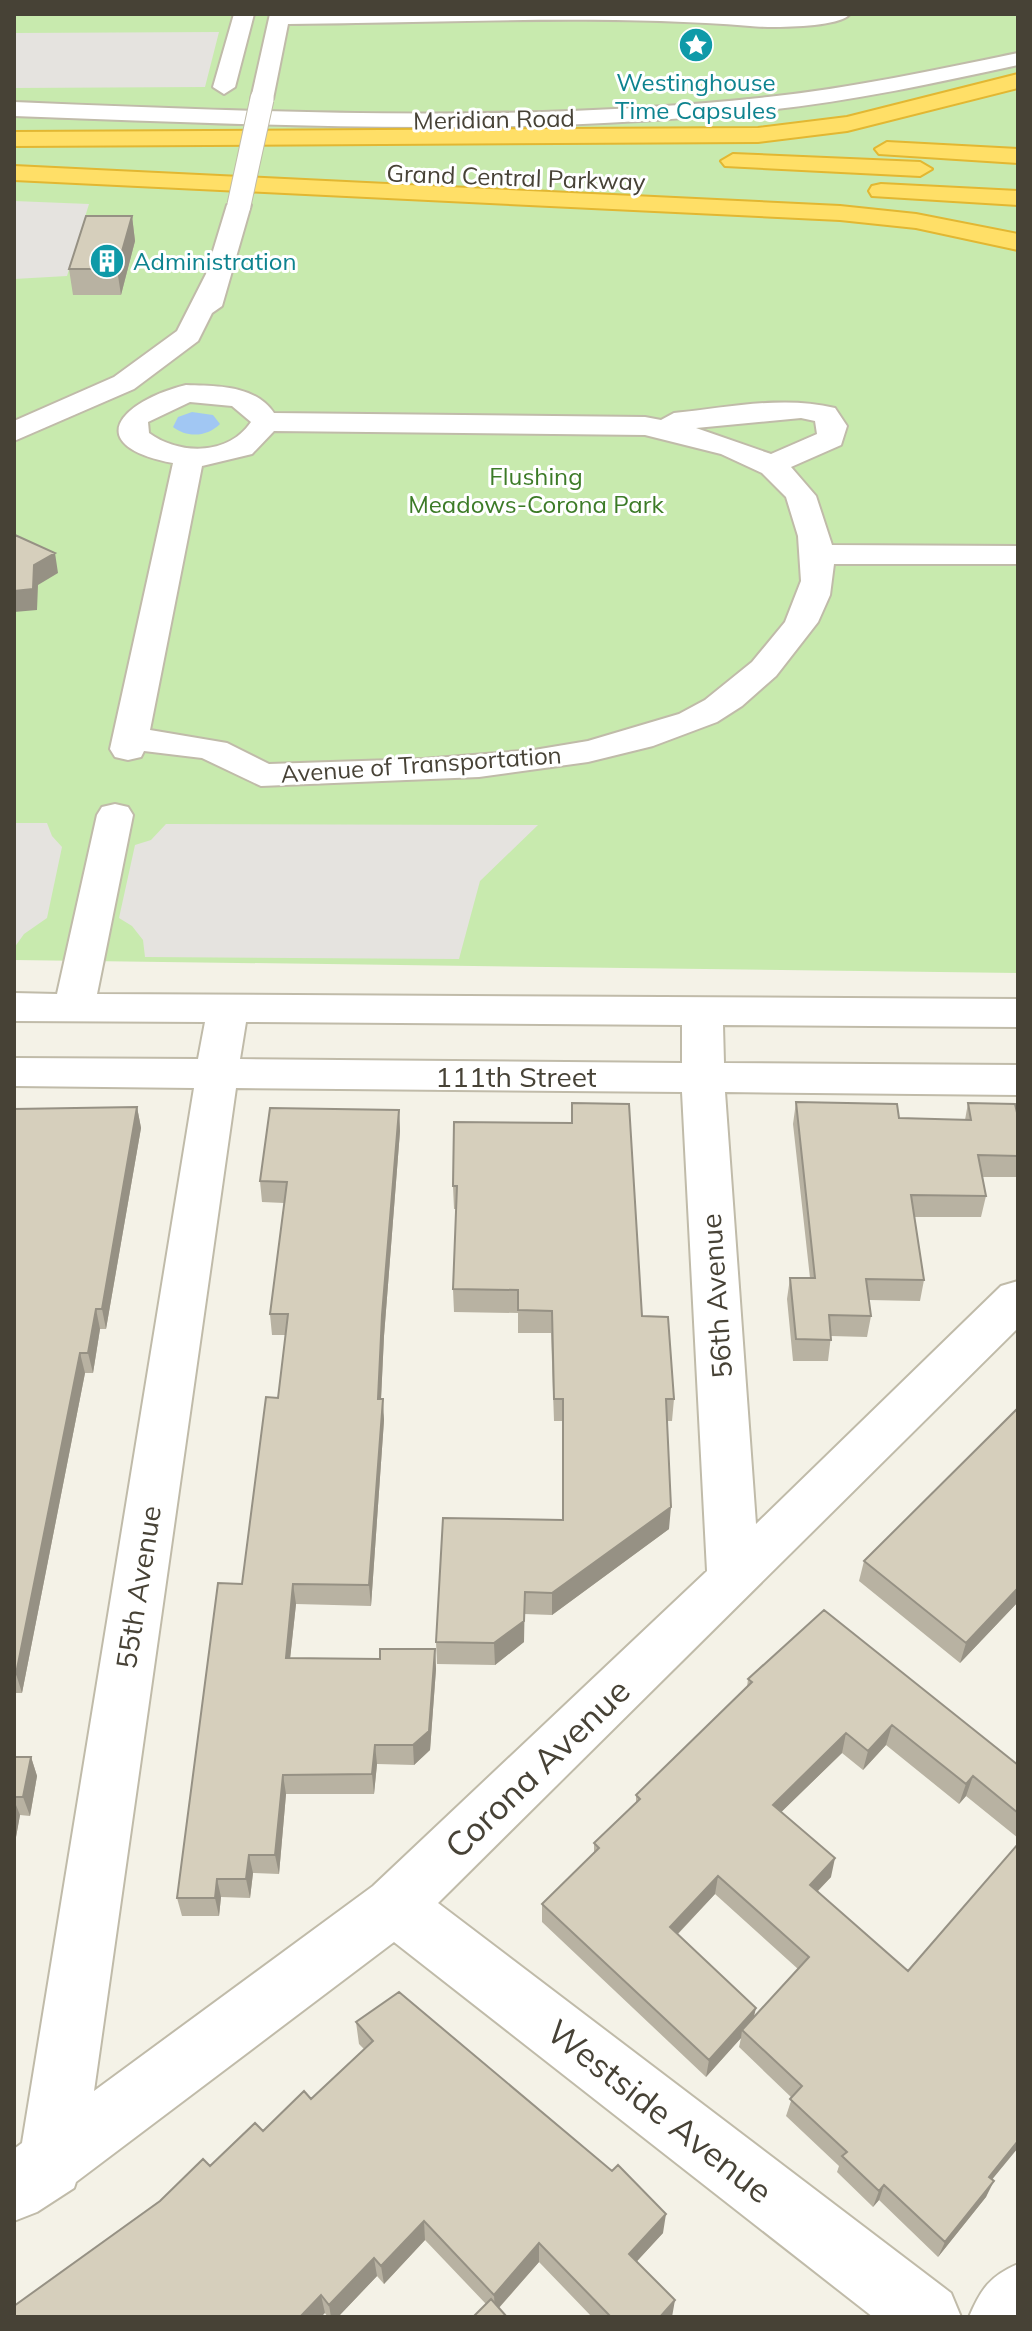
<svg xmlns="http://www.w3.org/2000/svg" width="1032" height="2331" font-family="Mulish,sans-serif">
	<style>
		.green { fill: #c8eaae }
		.parking { fill: #e5e3df }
		.water { fill: #a1c7f3 }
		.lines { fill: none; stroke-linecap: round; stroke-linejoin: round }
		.street-casing { stroke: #c0bba9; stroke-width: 4 }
		.highway-casing { stroke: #e2b732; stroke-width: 4 }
		.street { fill: #fff; fill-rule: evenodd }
		.highway { fill: #ffdf67; fill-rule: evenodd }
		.street-bridge-casing { stroke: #c0bba9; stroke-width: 25; stroke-linecap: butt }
		.street-bridge { stroke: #fff; stroke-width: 23 }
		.wall { fill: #b8b2a2; fill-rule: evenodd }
		.shaded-wall { fill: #969184 }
		.building { fill: #d6cfbc; stroke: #969184; stroke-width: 2 }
		.labels { text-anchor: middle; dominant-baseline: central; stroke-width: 6; stroke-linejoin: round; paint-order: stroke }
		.far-culture-label { font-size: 24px; fill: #0d838f; stroke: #fff }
		.far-street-label { font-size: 24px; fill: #474236; stroke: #fff }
		.far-park-label { font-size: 24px; fill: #3c7b27; stroke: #fff }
		.street-label { font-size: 28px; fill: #474236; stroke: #fff }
		.near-street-label { font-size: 34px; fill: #474236; stroke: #fff }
	</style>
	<rect width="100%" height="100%" fill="#f4f2e7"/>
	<path class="green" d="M14,14H1018V973L14,960Z"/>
	<path class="parking" d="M219,32L205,87L14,88V33Z
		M14,201L89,204L67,276L14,279Z
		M14,823H47L52,836L62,847L47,918L24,934L14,948Z
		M166,824L538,825L480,881L459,959L145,957L143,940L132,926L119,918L135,845L151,840Z"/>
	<path class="water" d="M192,412L213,415L220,424C207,437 187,438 173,427L178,417Z"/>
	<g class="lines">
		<g class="street-casing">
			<path id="street" d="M234,14H254L235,87L224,94L213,87Z
				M270,14L775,16L850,14C839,28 769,28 750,26C600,14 439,23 288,24L273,99L262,106L251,99Z
				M1018,53V65C935,83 853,101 768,110C518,138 265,125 14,116V102C265,112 518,124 768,97C853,88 935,70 1018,53Z
				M239,198L251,205L222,306L212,313L198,341L134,389L14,441V421L114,377L177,331L206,274L227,205Z
				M186,385C217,386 255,385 274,413L645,417L661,420L674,413C727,408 783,395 835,408L847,426L841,445L791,467L816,496L832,545L1018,546V564H834L830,595L818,622L776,676L742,706L717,722L653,746L588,762L479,777L261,786L202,758L144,751L141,757L128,760L115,757L110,749L173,463C80,445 121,401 186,385ZM190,402L232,406L251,422C228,456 179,455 149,433L148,422ZM801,418L815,421L817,434L771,454L696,428ZM274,431L645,435L721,454L762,473L786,497L798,536L801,581L785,622L752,662L705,700L679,714L588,741L534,750L423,759L269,764L227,743L150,730L202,466L252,454Z
				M115,804L128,807L133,815L97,994L1018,999V1027L723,1025L724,1063L1018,1065V1095L725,1092L756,1524L1001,1286L1018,1281V1328L438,1903L951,2293L961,2317H873L394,1942L76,2182L74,2188L37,2212L14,2221V2149L22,2143L194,1088L14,1086V1058L198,1059L205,1022L14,1021V993L57,994L97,815L102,807ZM246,1022L682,1025V1063L240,1059ZM236,1088L682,1092L707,1571L373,1886L94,2091Z
				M1018,2264V2317H969C981,2289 990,2276 1018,2264Z"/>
		</g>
		<g class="highway-casing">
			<path id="highway" d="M1018,74V88L847,131L758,142L14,146V132L758,128L847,117Z
				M887,142L1018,149V163L879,154L875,149Z
				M733,154L920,162L932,169L920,176L725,166L721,161Z
				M14,166L840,206L916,214L1018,234V250L916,228L840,220L14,180Z
				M881,184L1018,191V205L872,196L869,191L872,186Z"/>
		</g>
		<use href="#street" class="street"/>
		<use href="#highway" class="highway"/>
		<g class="street-bridge-casing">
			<path id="street-bridge" d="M239,205L262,99"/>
		</g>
		<use href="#street-bridge" class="street-bridge"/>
	</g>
	<path class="wall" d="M132,216L135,241L121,295H73L69,269Z
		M796,1102L899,1118L965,1120L968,1103L1018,1117V1177H982L986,1196L981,1217H914L924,1280L920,1301L869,1300L871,1316L867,1337L831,1336L828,1361H793L787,1299L790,1278H810L793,1124Z
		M572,1103L642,1316L674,1399L672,1421H667L669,1529L552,1615L524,1614V1642L495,1665L437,1664L436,1642L562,1520V1421H554L551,1333H518V1313L454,1312L453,1289L456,1209H454L453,1186L571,1123Z
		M137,1107L141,1128L106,1329H100L93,1373H85L22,1693H15L14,1697V1109Z
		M399,1110L400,1131L384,1336L381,1399L384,1420L371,1606L296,1604L290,1658L380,1659L435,1649L436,1669L430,1750L414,1765L377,1764L374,1794H286L279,1874L253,1873L250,1898L221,1897L219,1916H182L177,1898L242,1584L278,1398L286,1335H272L270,1314L284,1203L262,1202L260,1181Z
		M1018,1408V1602L960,1663L859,1581L864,1561Z
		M748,1679L1018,1765V1838L966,1796L959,1804L886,1745L863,1770L842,1753L781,1812L831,1877L818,1891L992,2180L986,2197L938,2257L879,2200L873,2207L837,2172L839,2166L786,2116L792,2098L739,2047L741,2038L706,2077L542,1922V1904L594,1854V1843L636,1803V1795L747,1687ZM715,1894L798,1969L754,2017L678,1934Z
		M14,1757H31L37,1776L30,1816L20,1815L14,1848Z
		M356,2022L663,2233L637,2261L672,2317H592L539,2262L499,2308L486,2304L425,2240L384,2284L377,2276L338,2317H328L210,2166L311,2099L364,2049L359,2044Z"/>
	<path class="shaded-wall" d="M132,216L135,241L121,295L117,269Z
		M55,553L58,573L38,585L37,610L14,612V591L34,565Z
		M137,1107L141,1128L106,1329L102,1309Z
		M399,1110L400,1131L384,1336L380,1420L378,1399L382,1315Z
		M96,1309L100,1329L93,1373L88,1353Z
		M80,1353L85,1373L22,1693L16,1674Z
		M383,1399L384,1420L371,1606L369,1585Z
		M671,1507L669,1529L552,1615V1593Z
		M293,1584L296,1604L288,1678L286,1658Z
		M1018,1588V1602L960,1663L966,1643Z
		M525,1592L524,1642L495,1665L494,1643Z
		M435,1649L436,1669L430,1750L414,1765L413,1745Z
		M892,1725L886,1745L863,1770L868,1751Z
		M846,1733L842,1753L769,1824L773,1805Z
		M375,1745L377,1764L374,1794L372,1774Z
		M31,1757L37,1776L30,1816L23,1797Z
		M283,1775L286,1794L279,1874L275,1855Z
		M973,1776L966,1796L959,1804L966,1784Z
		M14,1800L20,1815L14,1848Z
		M249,1855L253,1873L250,1898L246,1879Z
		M835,1858L831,1877L806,1903L810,1885Z
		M718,1876L715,1894L667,1945L670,1927Z
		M217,1879L221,1897L219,1916L215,1898Z
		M756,2008L752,2025L742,2030L741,2038L706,2077L709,2060Z
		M1018,2141V2148L981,2193L989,2177Z
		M994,2181L986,2197L938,2257L945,2242Z
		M884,2185L879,2200L873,2207L879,2191Z
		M666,2214L663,2233L627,2272L629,2254Z
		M424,2221L425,2240L384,2284L381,2266Z
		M539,2243V2262L495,2312L494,2295Z
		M374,2258L377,2276L338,2317H331L329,2305Z
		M321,2295L325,2313L321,2317H300Z
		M675,2300L672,2317H660Z"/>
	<path class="building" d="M86,216H132L117,269H69Z
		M15,535L55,553L34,565L33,589L14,591Z
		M796,1102L897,1104L899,1118L971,1120L968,1103L1015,1104L1018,1117V1156L978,1155L986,1196L911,1195L924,1280L866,1279L871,1316L829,1315L831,1340L796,1339L790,1278H815Z
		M572,1103L629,1104L642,1316L668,1317L674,1399H666L671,1507L552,1593L525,1592L524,1621L494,1643L436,1642L443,1518L563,1520V1399H554L552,1311L518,1310V1290L453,1289L457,1186H453L454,1122L572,1123Z
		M137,1107L102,1309H96L88,1353H80L16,1674L14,1673V1109Z
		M270,1108L399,1110L382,1315L378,1399H383L369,1585L293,1584L286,1658L380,1659V1649H435L429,1731L413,1745H375L372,1774L283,1775L275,1855H249L246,1879H217L215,1898H177L218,1583L242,1584L266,1397L278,1398L288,1314H270L287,1182L260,1181Z
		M1018,1408V1588L966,1643L864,1561Z
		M824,1610L1018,1765V1813L973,1776L966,1784L892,1725L868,1751L846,1733L773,1805L835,1858L810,1885L908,1971L1018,1844V2141L989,2177L994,2181L945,2242L884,2185L879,2191L842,2156L847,2152L790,2099L802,2086L742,2030L809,1957L718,1876L670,1927L756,2008L709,2060L542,1904L599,1848L594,1843L640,1799L636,1795L752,1682L748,1679Z
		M14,1757H31L23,1797H14Z
		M399,1992L612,2171L618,2165L666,2214L629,2254L675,2300L660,2317H611L539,2243L494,2295L424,2221L381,2266L374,2258L329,2305L321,2295L300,2317H14V2306L160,2201L203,2159L210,2166L255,2123L263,2131L304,2091L311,2099L373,2041L356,2022Z
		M491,2299L507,2317H473Z"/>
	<defs>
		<g id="sight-disc" transform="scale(1.8)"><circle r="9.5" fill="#0f9aa8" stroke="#fff"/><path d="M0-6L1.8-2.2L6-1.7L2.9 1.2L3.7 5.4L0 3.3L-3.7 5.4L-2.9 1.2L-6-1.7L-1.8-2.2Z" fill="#fff"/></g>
		<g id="building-disc" transform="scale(1.8)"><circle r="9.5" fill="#0f9aa8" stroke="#fff"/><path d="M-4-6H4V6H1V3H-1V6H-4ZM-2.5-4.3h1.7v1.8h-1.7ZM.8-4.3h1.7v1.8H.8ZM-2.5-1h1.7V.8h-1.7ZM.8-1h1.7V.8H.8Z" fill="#fff"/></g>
	</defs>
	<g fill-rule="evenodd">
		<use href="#sight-disc" x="696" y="45"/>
		<use href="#building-disc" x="107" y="261"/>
	</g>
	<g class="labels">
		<g class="far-culture-label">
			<text x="696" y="82">Westinghouse<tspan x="696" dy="28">Time Capsules</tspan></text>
			<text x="133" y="261" text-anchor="start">Administration</text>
		</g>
		<g class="far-street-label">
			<text transform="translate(494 119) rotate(-1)">Meridian Road</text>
			<text transform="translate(516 177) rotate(2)">Grand Central Parkway</text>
			<text transform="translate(421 764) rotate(-4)">Avenue of Transportation</text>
		</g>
		<g class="far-park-label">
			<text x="536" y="476">Flushing<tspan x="536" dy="28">Meadows-Corona Park</tspan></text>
		</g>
		<g class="street-label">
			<text x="516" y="1076">111th Street</text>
			<text transform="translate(716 1296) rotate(-94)">56th Avenue</text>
			<text transform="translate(138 1587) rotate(-81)">55th Avenue</text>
		</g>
		<g class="near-street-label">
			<text transform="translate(537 1768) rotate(-44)">Corona Avenue</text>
			<text transform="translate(660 2111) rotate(38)">Westside Avenue</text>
		</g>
	</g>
	<rect width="1032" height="2331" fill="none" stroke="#474236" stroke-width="32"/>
</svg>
